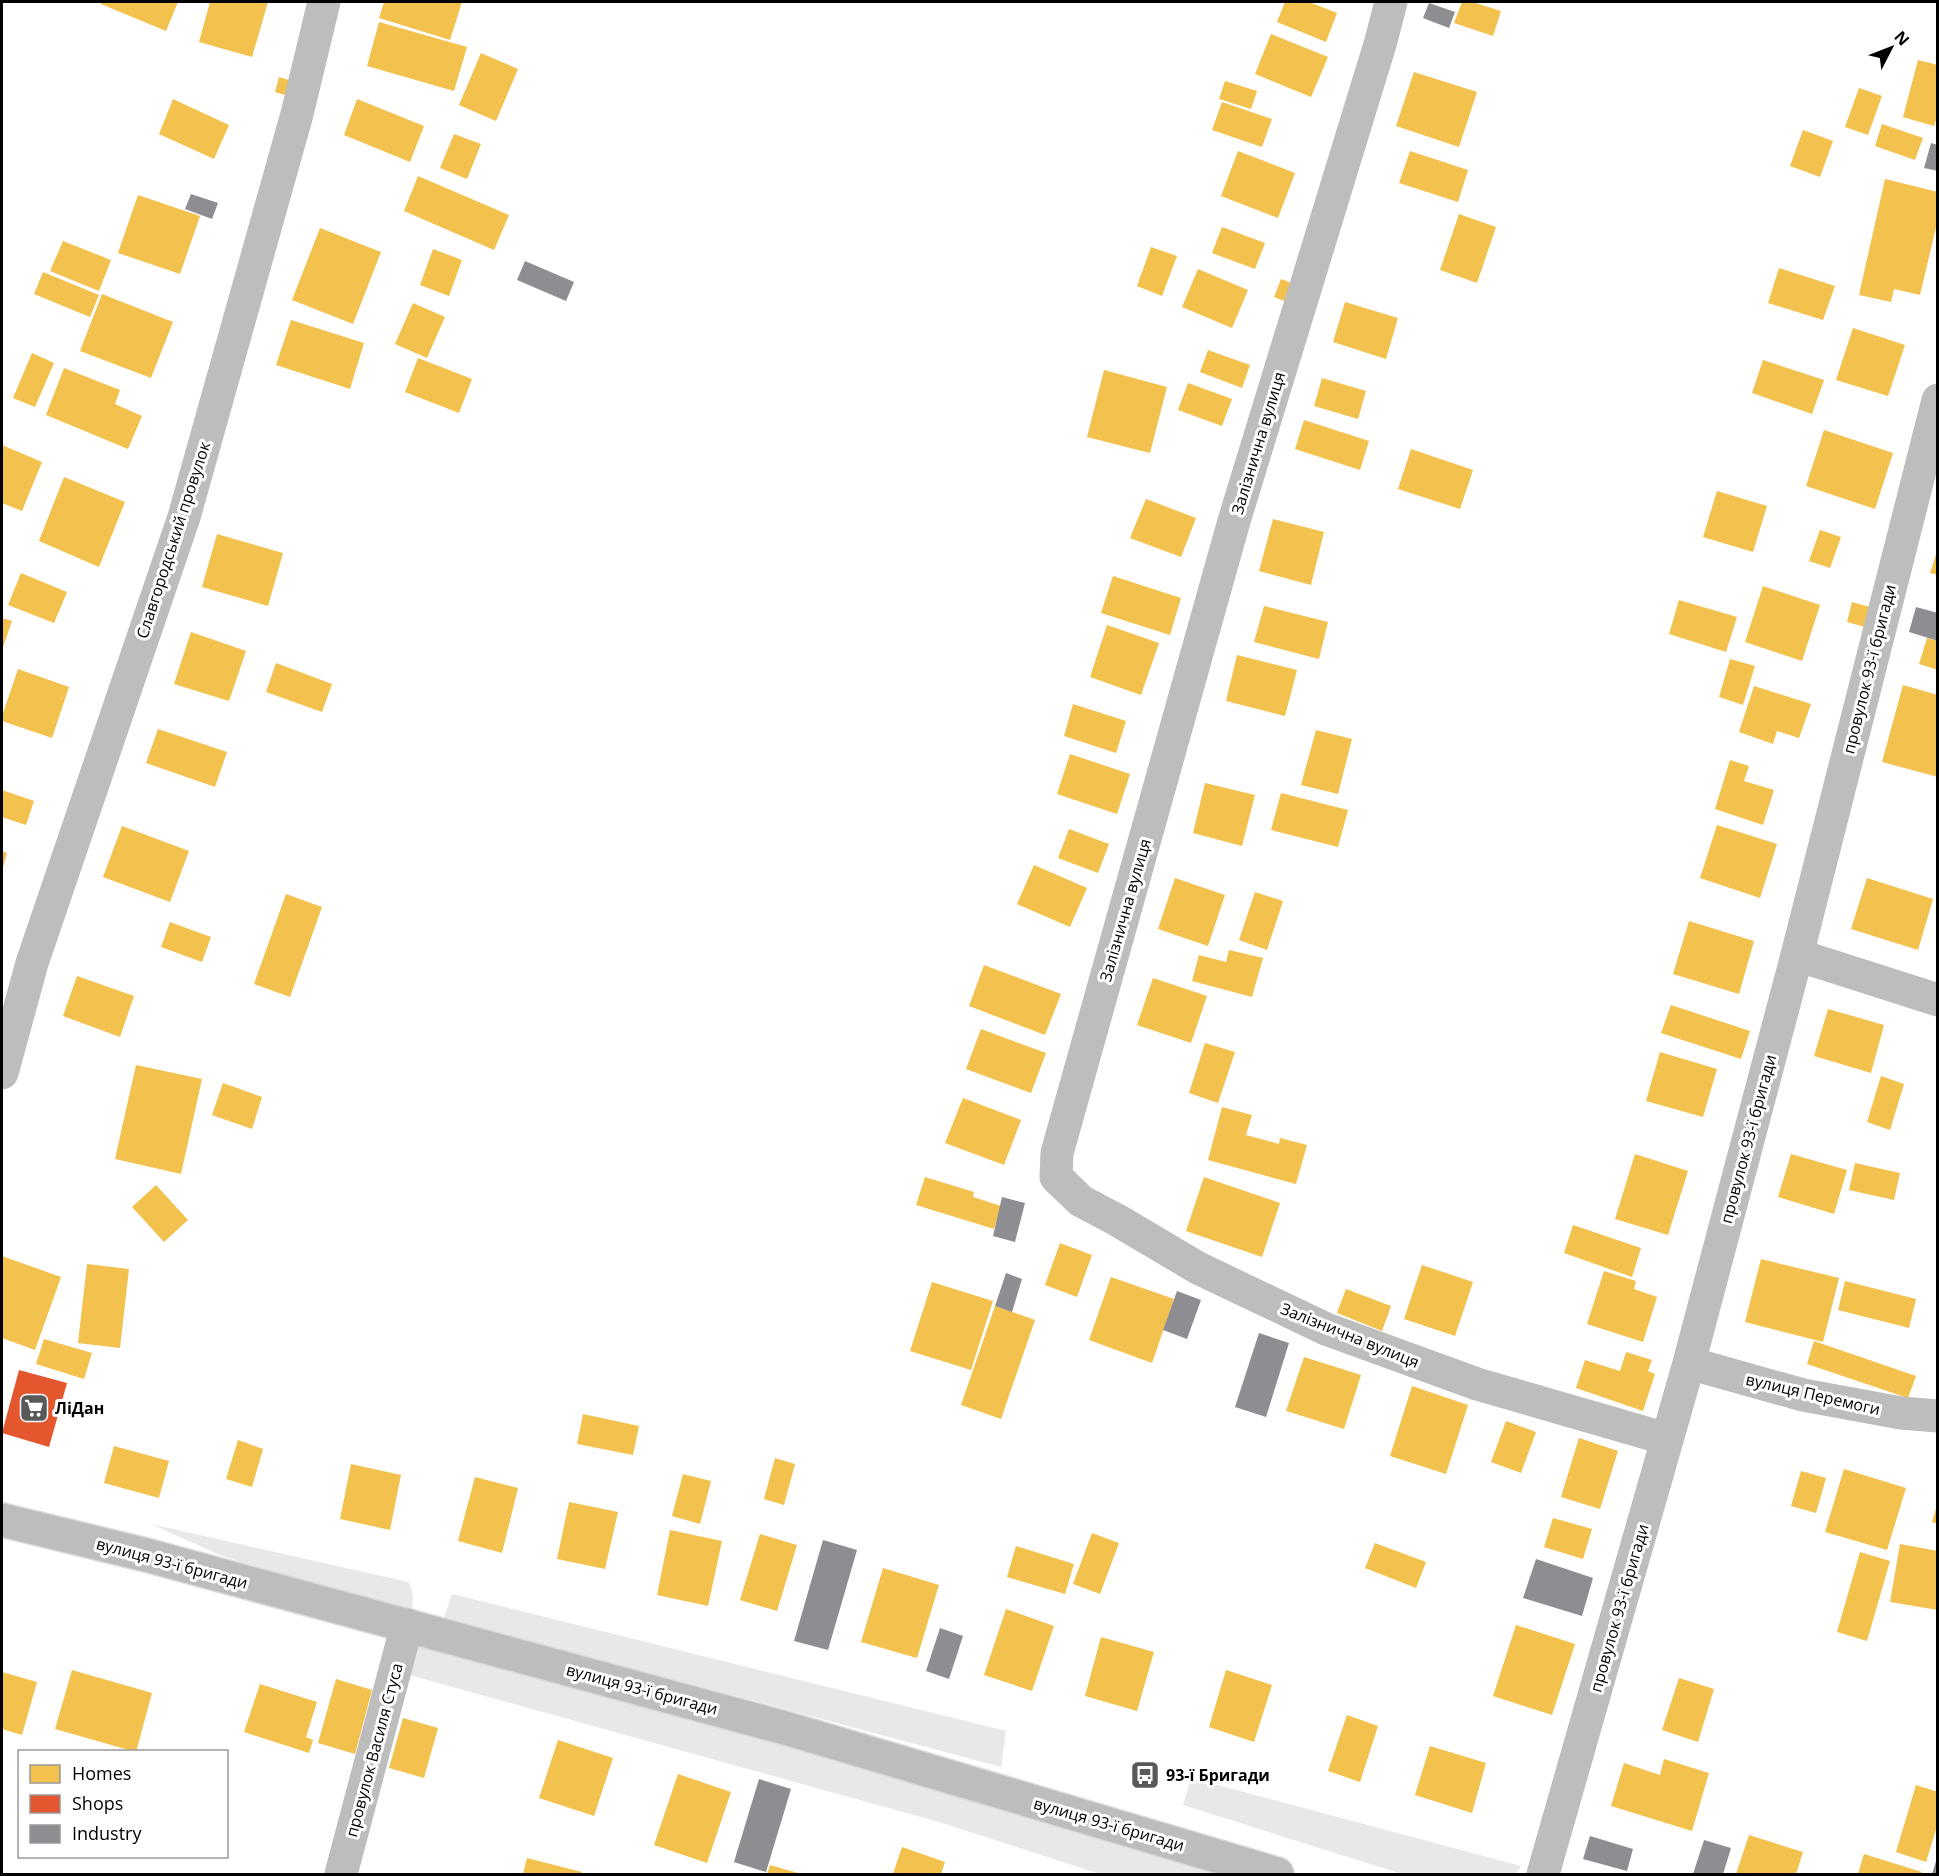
<svg xmlns="http://www.w3.org/2000/svg" width="1939" height="1876" font-family="'Open Sans',sans-serif">
	<style>
		.green { fill: #e8e8e8 }
		.homes { fill: #f2c14e }
		.shops { fill: #e4572e }
		.industry { fill: #8d8d92 }
		.lines { fill: none; stroke-linecap: round; stroke-linejoin: round }
		.major-casing { stroke: #dbdbdb; stroke-width: 36 }
		.minor { stroke: #bdbdbd; stroke-width: 33 }
		.major { stroke: #bdbdbd; stroke-width: 33 }
		.labels { text-anchor: middle; dominant-baseline: central; stroke-width: 6; stroke-linejoin: round; paint-order: stroke }
		.street-label { font-size: 16px; fill: #000; stroke: #fff }
		.poi-label { font-size: 16px; font-weight: bold; fill: #000; stroke: #fff; text-anchor: start }
	</style>
	<rect width="100%" height="100%" fill="#fff"/>
	<path class="green" d="M151,1524L408,1582C414,1591 413,1598 412,1608L404,1612L222,1556Z
		M452,1594L1006,1731L1001,1767L444,1618Z
		M419,1643L735,1725L1231,1874H1100L939,1822L406,1674Z
		M1191,1778L1521,1866L1516,1874H1402L1183,1805Z"/>
	<path class="homes" d="M102,2H178L166,31L101,4Z
		M210,2H268L252,57L199,42Z
		M384,2H462L450,40L379,18Z
		M1285,2H1309L1337,13L1326,42L1277,22Z
		M1462,2H1472L1501,11L1493,36L1454,23Z
		M379,22L467,47L454,91L367,66Z
		M1271,34L1328,57L1311,97L1255,74Z
		M481,53L518,69L496,121L459,105Z
		M1918,60L1938,65V120H1936L1934,126L1903,117Z
		M1414,72L1477,92L1459,147L1396,126Z
		M279,77L289,80L285,95L275,92Z
		M1225,81L1257,91L1251,109L1219,99Z
		M1859,88L1882,96L1868,135L1845,127Z
		M173,99L229,125L214,159L159,134Z
		M357,99L424,126L410,162L344,135Z
		M1222,102L1272,119L1262,147L1212,130Z
		M1882,124L1923,138L1915,160L1875,146Z
		M1803,130L1833,141L1820,177L1790,166Z
		M454,134L481,144L467,179L440,168Z
		M1238,151L1295,173L1278,218L1221,196Z
		M1410,151L1468,170L1458,202L1399,183Z
		M418,176L509,215L494,250L404,211Z
		M1885,179L1938,192V219L1920,295L1894,289L1891,302L1859,295Z
		M138,195L200,216L180,274L118,253Z
		M1459,214L1496,227L1477,283L1440,270Z
		M1222,227L1265,243L1255,269L1212,253Z
		M320,228L381,252L353,324L292,300Z
		M63,241L111,260L99,291L50,271Z
		M1151,247L1177,256L1162,296L1137,286Z
		M433,249L462,260L449,296L420,285Z
		M1779,268L1835,286L1823,320L1768,303Z
		M1198,269L1248,290L1232,328L1182,307Z
		M43,272L99,295L90,317L34,294Z
		M1281,279L1294,284L1287,302L1274,297Z
		M102,294L173,322L151,378L80,351Z
		M1345,302L1398,318L1386,359L1333,342Z
		M413,303L445,317L427,358L395,344Z
		M291,320L364,343L350,389L276,365Z
		M1853,328L1905,345L1888,396L1836,380Z
		M1208,350L1250,365L1242,388L1200,372Z
		M32,353L54,363L35,407L13,398Z
		M418,358L472,379L459,413L405,392Z
		M1763,360L1824,380L1812,414L1752,393Z
		M64,368L120,390L115,404L142,416L128,449L46,415Z
		M1104,370L1167,387L1150,453L1087,437Z
		M1322,378L1366,391L1358,419L1314,406Z
		M1188,383L1232,399L1222,426L1178,410Z
		M1304,420L1369,441L1360,470L1295,449Z
		M1824,430L1893,453L1875,509L1806,486Z
		M2,445L42,462L22,511L2,503Z
		M1411,449L1473,470L1460,509L1398,489Z
		M64,477L125,502L99,567L39,541Z
		M1717,491L1767,506L1753,552L1703,537Z
		M1146,499L1196,518L1181,557L1130,538Z
		M1273,519L1324,532L1311,585L1259,571Z
		M1820,530L1841,537L1830,568L1809,561Z
		M217,534L283,553L268,606L202,587Z
		M1937,551H1938V575L1930,573Z
		M21,573L67,592L54,623L8,605Z
		M1113,576L1181,598L1170,635L1101,613Z
		M1763,586L1820,605L1802,661L1745,642Z
		M1679,600L1737,617L1726,652L1669,634Z
		M1852,602L1870,607L1865,627L1847,622Z
		M1264,606L1328,622L1319,659L1254,642Z
		M2,618L12,621L2,650Z
		M1107,625L1159,643L1141,695L1090,677Z
		M191,632L246,651L229,701L174,684Z
		M1927,638L1938,641V670L1919,664Z
		M1237,655L1297,670L1285,716L1226,701Z
		M1730,659L1755,666L1743,705L1719,697Z
		M276,663L332,684L322,712L266,692Z
		M18,669L69,687L52,738L2,721V716Z
		M1903,685L1938,695V777L1882,762Z
		M1754,686L1811,704L1799,738L1777,731L1773,744L1739,732Z
		M1073,704L1126,721L1116,753L1064,736Z
		M158,729L227,752L215,787L146,763Z
		M1316,730L1352,739L1338,794L1301,785Z
		M1070,754L1130,774L1117,814L1057,794Z
		M1730,760L1749,766L1744,781L1774,790L1763,825L1715,809Z
		M1205,783L1255,795L1242,846L1193,833Z
		M2,790L34,801L26,825L2,817Z
		M1281,793L1348,810L1338,847L1271,830Z
		M1717,825L1777,844L1760,898L1700,878Z
		M122,826L189,851L170,902L103,877Z
		M1069,829L1109,844L1098,873L1058,858Z
		M2,851L7,853L2,871Z
		M1034,865L1087,888L1070,927L1017,904Z
		M1175,878L1225,895L1208,946L1158,929Z
		M1867,878L1933,899L1918,950L1851,929Z
		M1255,892L1283,901L1267,950L1239,940Z
		M286,894L322,907L290,997L254,984Z
		M1689,921L1754,941L1739,994L1673,974Z
		M170,922L211,937L202,962L161,947Z
		M1229,950L1263,958L1252,997L1192,981L1199,955L1226,962Z
		M984,965L1061,994L1045,1035L969,1006Z
		M77,976L134,996L120,1037L63,1016Z
		M1153,978L1207,996L1191,1043L1137,1025Z
		M1671,1005L1750,1031L1741,1059L1661,1033Z
		M1828,1009L1884,1025L1871,1073L1814,1056Z
		M981,1029L1046,1053L1031,1093L966,1069Z
		M1205,1043L1235,1052L1218,1103L1189,1093Z
		M1660,1052L1717,1069L1703,1117L1646,1101Z
		M136,1065L202,1079L181,1174L115,1159Z
		M1881,1076L1904,1084L1890,1130L1867,1122Z
		M223,1083L262,1097L252,1129L212,1115Z
		M963,1098L1021,1120L1004,1165L945,1143Z
		M1222,1107L1252,1115L1246,1135L1279,1144L1280,1138L1307,1145L1296,1184L1208,1160Z
		M1635,1154L1688,1171L1668,1235L1615,1219Z
		M1791,1154L1847,1170L1834,1214L1778,1197Z
		M1855,1163L1900,1173L1894,1200L1849,1190Z
		M925,1177L974,1192L973,1197L1001,1206L994,1229L916,1205Z
		M1204,1177L1280,1203L1262,1257L1186,1231Z
		M156,1185L188,1220L164,1242L132,1207Z
		M1573,1225L1641,1248L1632,1277L1564,1253Z
		M1060,1243L1092,1255L1077,1297L1045,1285Z
		M2,1256L61,1277L35,1350L2,1338Z
		M1761,1259L1839,1278L1823,1342L1745,1322Z
		M87,1264L129,1269L120,1348L78,1343Z
		M1422,1265L1473,1282L1455,1336L1404,1319Z
		M1604,1271L1636,1281L1634,1289L1657,1297L1643,1342L1587,1324Z
		M1111,1277L1174,1299L1152,1363L1089,1340Z
		M1845,1281L1916,1299L1909,1328L1838,1310Z
		M932,1282L993,1301L971,1370L910,1351Z
		M1346,1289L1391,1306L1382,1331L1337,1313Z
		M995,1306L1035,1320L1001,1419L961,1405Z
		M44,1339L92,1353L84,1379L36,1364Z
		M1814,1341L1916,1376L1908,1398L1807,1364Z
		M1626,1352L1652,1360L1648,1371L1655,1374L1643,1411L1576,1388L1585,1360L1620,1371Z
		M1304,1357L1361,1375L1344,1429L1286,1411Z
		M1412,1386L1468,1405L1446,1474L1390,1456Z
		M583,1414L639,1426L633,1455L577,1444Z
		M1506,1421L1536,1432L1521,1473L1491,1462Z
		M1579,1438L1618,1451L1600,1509L1561,1497Z
		M238,1440L263,1449L252,1487L226,1479Z
		M114,1446L169,1461L159,1498L104,1483Z
		M775,1458L795,1464L784,1505L764,1499Z
		M351,1464L401,1475L390,1530L340,1519Z
		M1844,1469L1906,1488L1887,1550L1825,1532Z
		M1801,1471L1826,1478L1816,1513L1791,1506Z
		M683,1474L711,1481L700,1524L672,1516Z
		M475,1477L518,1488L502,1553L458,1541Z
		M569,1502L618,1512L605,1569L557,1559Z
		M1937,1505H1938V1524L1932,1522Z
		M1553,1518L1592,1529L1583,1559L1544,1547Z
		M670,1530L722,1541L708,1606L657,1595Z
		M1092,1533L1119,1543L1100,1594L1073,1584Z
		M760,1534L797,1545L777,1611L740,1600Z
		M1375,1543L1426,1562L1416,1588L1365,1568Z
		M1900,1544L1938,1551V1610L1890,1602Z
		M1016,1546L1074,1564L1065,1594L1007,1577Z
		M1860,1552L1890,1561L1867,1641L1837,1632Z
		M883,1568L939,1585L917,1658L861,1642Z
		M1006,1609L1054,1626L1032,1691L984,1675Z
		M1516,1625L1575,1644L1552,1715L1493,1696Z
		M1101,1637L1154,1652L1137,1711L1085,1696Z
		M72,1670L152,1693L136,1752L55,1729Z
		M1226,1670L1272,1685L1254,1742L1209,1727Z
		M2,1672L37,1682L22,1735L2,1729Z
		M1679,1678L1714,1689L1698,1742L1662,1730Z
		M336,1679L372,1690L355,1754L318,1743Z
		M260,1684L317,1702L306,1737L313,1740L309,1753L244,1732Z
		M1347,1715L1378,1726L1360,1782L1328,1771Z
		M403,1718L438,1728L424,1778L389,1768Z
		M558,1740L613,1758L594,1816L539,1798Z
		M1430,1746L1486,1763L1472,1813L1415,1795Z
		M1664,1759L1709,1773L1692,1831L1611,1806L1624,1763L1660,1775Z
		M678,1774L731,1792L707,1863L654,1845Z
		M1916,1785L1938,1792V1823L1926,1862L1896,1852Z
		M1749,1835L1803,1852L1796,1874H1736Z
		M902,1847L945,1862L941,1874H893Z
		M1864,1854L1922,1872L1921,1874H1858Z
		M527,1858L582,1872L581,1874H523Z
		M770,1865L798,1873L797,1874H767Z"/>
	<path class="shops" d="M19,1370L67,1383L49,1447L2,1433Z"/>
	<path class="industry" d="M1429,3L1455,12L1449,28L1423,18Z
		M1931,143L1938,145V171L1924,168Z
		M191,194L218,203L212,219L185,209Z
		M525,261L574,282L566,301L517,280Z
		M1916,607L1938,613V641L1909,632Z
		M1002,1197L1025,1203L1015,1242L993,1236Z
		M1006,1273L1022,1279L1012,1312L995,1306Z
		M1177,1291L1201,1300L1187,1339L1163,1330Z
		M1259,1333L1289,1343L1266,1417L1235,1407Z
		M823,1540L857,1550L828,1650L794,1641Z
		M1536,1559L1593,1578L1582,1616L1523,1598Z
		M940,1628L963,1636L949,1679L926,1671Z
		M759,1779L791,1789L766,1872L734,1862Z
		M1590,1836L1633,1849L1627,1871L1583,1859Z
		M1704,1840L1731,1848L1723,1874H1693Z
		M1937,1858L1938,1874H1932Z"/>
	<g class="lines">
		<g class="major-casing">
			<path id="major" d="M2,1520L146,1555L785,1728L1277,1874"/>
		</g>
		<path class="minor" d="M1391,2L1381,41L1234,521L1057,1153L1056,1177L1081,1201L1117,1220L1198,1268L1326,1329L1477,1384L1667,1439
			M1797,955L1938,1000
			M2,1073L32,963L184,517L297,114L324,2
			M1689,1363L1803,1395L1901,1413L1938,1416
			M341,1874L407,1625
			M1543,1874L1689,1363L1797,955L1938,400"/>
		<use href="#major" class="major"/>
	</g>
	<defs>
		<g id="supermarket-square" transform="scale(1.5)"><rect x="-9" y="-9" width="18" height="18" rx="4" fill="#595959" stroke="#fff"/><path d="M-6-5.5h2.5l.6 2H6L4.5 2H-2.5L-4.4-4H-6ZM-1.5 3.2a1.3 1.3 0 1 0 .1 0ZM3 3.2a1.3 1.3 0 1 0 .1 0Z" fill="#fff"/></g>
		<g id="bus-square" transform="scale(1.5)"><rect x="-9" y="-9" width="18" height="18" rx="4" fill="#595959" stroke="#fff"/><path d="M-5-6H5V4H4V6H2V4H-2V6H-4V4H-5ZM-3.5-4V0h7V-4ZM-3.5 1.2v1.5H-2V1.2ZM2 1.2v1.5H3.5V1.2Z" fill="#fff"/></g>
	</defs>
	<g fill-rule="evenodd">
		<use href="#supermarket-square" x="34" y="1408"/>
		<use href="#bus-square" x="1145" y="1775"/>
	</g>
	<g class="labels">
		<g class="street-label">
			<text transform="translate(1258 443) rotate(-73)">Залізнична вулиця</text>
			<text transform="translate(173 540) rotate(-72)">Славгородський провулок</text>
			<text transform="translate(1869 669) rotate(-76)">провулок 93-ї бригади</text>
			<text transform="translate(1125 910) rotate(-74)">Залізнична вулиця</text>
			<text transform="translate(1748 1139) rotate(-75)">провулок 93-ї бригади</text>
			<text transform="translate(1350 1335) rotate(22)">Залізнична вулиця</text>
			<text transform="translate(1813 1394) rotate(13)">вулиця Перемоги</text>
			<text transform="translate(172 1563) rotate(15)">вулиця 93-ї бригади</text>
			<text transform="translate(1619 1608) rotate(-74)">провулок 93-ї бригади</text>
			<text transform="translate(642 1689) rotate(15)">вулиця 93-ї бригади</text>
			<text transform="translate(374 1750) rotate(-75)">провулок Василя Стуса</text>
			<text transform="translate(1109 1824) rotate(16)">вулиця 93-ї бригади</text>
		</g>
		<g class="poi-label">
			<text x="55" y="1408">ЛіДан</text>
			<text x="1166" y="1775">93-ї Бригади</text>
		</g>
	</g>
	<rect width="1939" height="1876" fill="none" stroke="#000000" stroke-width="6"/>
	<rect x="18" y="1750" width="210" height="108" fill="#ffffff" stroke="#999999" stroke-width="1.5"/>
	<rect x="30" y="1765" width="30" height="18" fill="#f2c14e" stroke="#999999" stroke-width="1.5"/>
	<text x="72" y="1780" font-size="18" fill="#000000">Homes</text>
	<rect x="30" y="1795" width="30" height="18" fill="#e4572e" stroke="#999999" stroke-width="1.5"/>
	<text x="72" y="1810" font-size="18" fill="#000000">Shops</text>
	<rect x="30" y="1825" width="30" height="18" fill="#8d8d92" stroke="#999999" stroke-width="1.5"/>
	<text x="72" y="1840" font-size="18" fill="#000000">Industry</text>
	<g transform="translate(1891 48) rotate(48)" stroke="#ffffff" stroke-width="4.5" paint-order="stroke">
	<path d="M0-4.5L10 22L0 15L-10 22Z" fill="#000000"/>
	<text y="-9" font-size="16" font-weight="bold" text-anchor="middle" fill="#000000">N</text>
	</g>
</svg>
